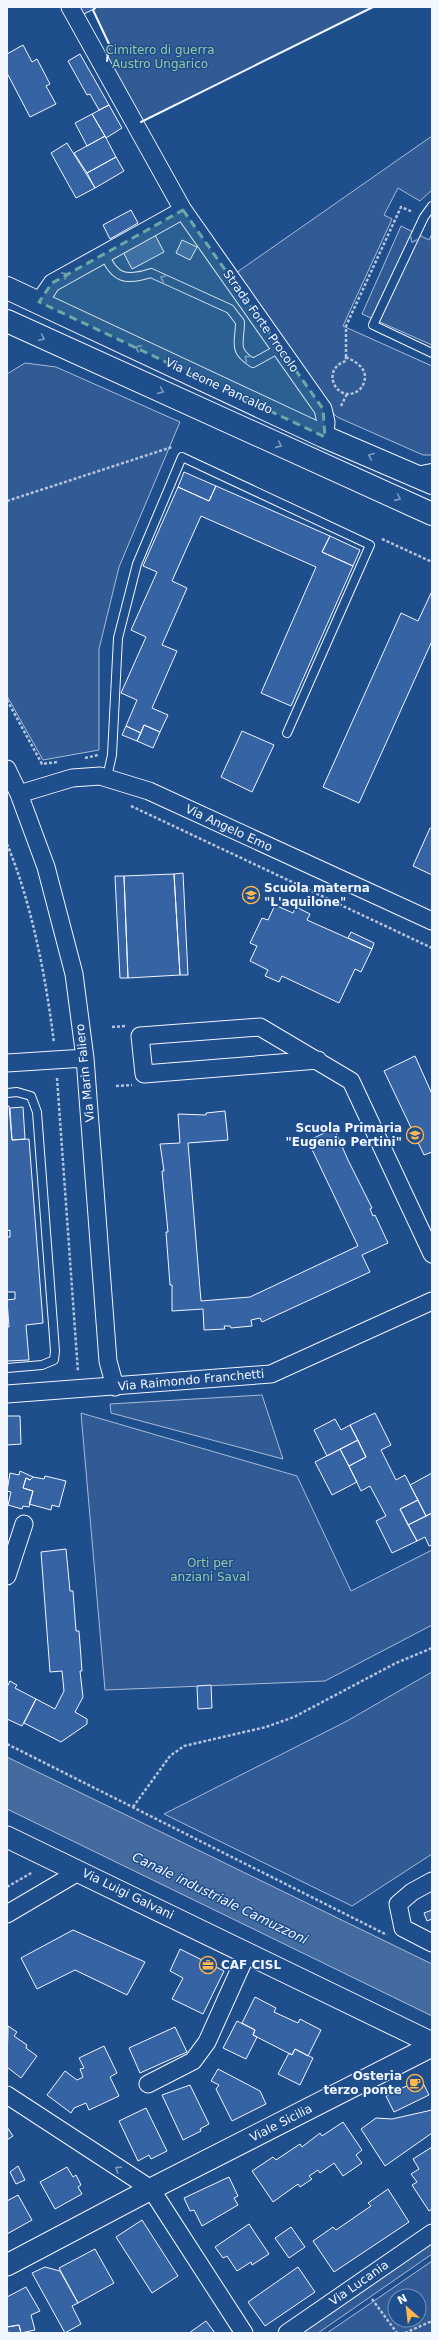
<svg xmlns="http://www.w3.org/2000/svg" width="439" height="2340" font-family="'DejaVu Sans',sans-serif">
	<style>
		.built { fill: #305b95; stroke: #a8bbd7; fill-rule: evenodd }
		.water { fill: #446ba0; stroke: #a8bbd7 }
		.building { fill: #3563a3; stroke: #f2f6ff }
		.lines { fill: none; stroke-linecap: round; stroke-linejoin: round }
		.service-casing { stroke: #f2f6ff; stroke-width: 10 }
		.minor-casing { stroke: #f2f6ff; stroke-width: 19 }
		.tertiary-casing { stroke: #f2f6ff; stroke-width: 23 }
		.primary-casing { stroke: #f2f6ff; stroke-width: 24 }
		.path { stroke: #b3c4dc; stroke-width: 2.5; stroke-dasharray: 3 2; stroke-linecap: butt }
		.service { stroke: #1f4e8c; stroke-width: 8 }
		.minor { stroke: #1f4e8c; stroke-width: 17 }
		.tertiary { stroke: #1f4e8c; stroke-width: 21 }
		.primary { stroke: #1f4e8c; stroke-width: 22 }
		.wall { stroke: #f2f6ff; stroke-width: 2 }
		.oneway { stroke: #7e9ac0 }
		.marked { fill: #6aa9a8; fill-opacity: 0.2; stroke: #6aa9a8; stroke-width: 3; stroke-dasharray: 8 5; stroke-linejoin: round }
		.labels { text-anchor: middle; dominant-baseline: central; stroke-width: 3; stroke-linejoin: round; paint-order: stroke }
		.park-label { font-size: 12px; fill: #97c8a6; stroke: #1f4e8c }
		.street-label { font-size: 12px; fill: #f2f6ff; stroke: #1f4e8c }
		.poi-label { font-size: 12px; font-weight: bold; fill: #f2f6ff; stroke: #1f4e8c; text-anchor: start }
		.water-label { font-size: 13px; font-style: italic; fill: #f2f6ff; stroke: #1f4e8c }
	</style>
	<rect width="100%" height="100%" fill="#1f4e8c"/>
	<path class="built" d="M95,7H373L137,124L107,63L109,44L93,10Z
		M432,136V190L420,201L398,188L384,215L392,219L343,326L432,366V455H423L337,417L320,400L233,275Z
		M401,226L429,240L432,234V345L362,314Z
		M25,363L56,367L180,422L119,567L99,649V750L43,760L7,696V374Z
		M262,1395L283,1459L111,1413L110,1404Z
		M81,1413L297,1476L351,1591L432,1550V1625L325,1681L105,1690Z
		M432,1672V1854L352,1906L164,1814L347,1721Z
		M432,2238V2254L318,2333H303L300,2329Z
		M432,2261V2333H327L374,2301ZM395,2296H419V2320H395Z"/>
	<path class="water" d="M7,1757L432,1964V2016L7,1809Z"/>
	<path class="building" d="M76,7H95L96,8L80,16Z
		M23,45L32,62L37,59L50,84L46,86L56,104L30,117L7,73V54Z
		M80,54L109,105L99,110L90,94L87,95L68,61Z
		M109,105L122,128L106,138L92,114Z
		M92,114L105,136L87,146L75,123Z
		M105,136L116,157L87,173L74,153Z
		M67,143L95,188L76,198L51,153Z
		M116,157L124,171L95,188L87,173Z
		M131,210L138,223L110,239L103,225Z
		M153,231L164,252L132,269L121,248Z
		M182,240L197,247L190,260L176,253Z
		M184,472L216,486L209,501L178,487Z
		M216,486L330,536L322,552L353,566L291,706L261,693L316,567L201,516L172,581L187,588L162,645L177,651L152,708L168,715L160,732L144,725L141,733L126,726L137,700L121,693L146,637L131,630L157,572L143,566L178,487L209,501Z
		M330,536L360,550L353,566L322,552Z
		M432,591V641L359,803L323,787L401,613L418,621Z
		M144,725L160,732L153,748L137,741Z
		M126,726L141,733L137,741L122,735Z
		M242,731L274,745L252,792L221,777Z
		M430,828L432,829V875L413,866Z
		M183,873L188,975H180L174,874Z
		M174,874L180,975L128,978L124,876Z
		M115,876H124L128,978H120Z
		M275,905L293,913L296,907L310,914L307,920L372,949L361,972L355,969L339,1003L282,976L279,982L265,976L268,970L250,961L257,946L250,943L262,918L268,920Z
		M351,932L374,943L372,949L348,938Z
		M415,1056L432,1094V1152L424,1155L384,1071Z
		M7,1106H9L12,1140L29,1139L43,1323L26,1325L29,1360L7,1361V1327H9L7,1300L15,1299V1292H7V1237H10V1230L7,1231Z
		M23,1107L25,1139L12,1140L10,1108Z
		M225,1111L228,1140L188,1143L201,1301L250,1297L358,1246L308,1141L334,1128L348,1160L372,1208L370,1209L373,1216L375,1215L388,1243L362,1255L370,1272L262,1322L260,1318L251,1320L252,1326L231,1328L230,1326H224L225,1329L204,1330L203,1309L172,1311V1285H170L166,1232H168L162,1171H164L160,1144L180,1143L178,1114L206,1115V1113Z
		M375,1413L391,1445L381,1450L396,1480L405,1475L418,1500L400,1509L417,1541L392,1553L376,1521L386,1516L370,1486L361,1491L349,1466L366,1457L350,1425Z
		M7,1416H20L21,1444L7,1445Z
		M335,1419L341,1430L350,1425L358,1440L327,1456L314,1430Z
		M358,1440L366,1457L349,1466L340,1449Z
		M340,1449L357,1482L332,1495L315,1462Z
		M20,1471L33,1477L30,1480L26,1478L23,1488L33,1491L29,1507L23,1506L22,1509L8,1505L11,1492L7,1491L10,1473L19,1475Z
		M432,1473V1513L426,1516L410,1485Z
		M45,1476L66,1481L59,1507L52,1505L51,1510L29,1504L33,1491L23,1488L26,1478L30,1480L33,1477L44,1479Z
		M418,1500L426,1516L408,1525L400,1509Z
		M432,1513V1545L429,1546L425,1537L417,1541L408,1525Z
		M66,1549L70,1591H73L76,1631H79L82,1671H80L83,1697L75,1712L87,1719V1724L61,1742L24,1723L36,1699L55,1709L64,1691L62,1671L50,1672L41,1552Z
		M10,1681L17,1685L15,1688L36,1699L22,1726L7,1719V1687Z
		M211,1685L212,1708L198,1709L197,1686Z
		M432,1910V1919L427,1921L424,1913Z
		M73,1930L145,1962L127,1995L75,1970L37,1989L21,1958Z
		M180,1949L224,1971L203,2014L172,1999L183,1978L170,1971Z
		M255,1997L276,2008L274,2012L298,2023L300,2019L321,2030L308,2056L295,2049L292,2055L253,2035L255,2030L242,2023Z
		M237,2021L255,2030L253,2035L257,2037L246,2059L223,2048Z
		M8,2026L17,2032L14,2036L27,2045L26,2048L37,2056L21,2078L7,2067Z
		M175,2027L187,2052L140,2073L129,2048Z
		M104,2046L117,2073L110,2077L119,2096L89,2110L86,2103L74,2108L71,2113L47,2095L65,2071L77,2080L83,2077L80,2069L84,2068L79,2058Z
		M295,2049L313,2058L300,2085L278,2074L289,2053L292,2055Z
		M218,2069L260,2091L266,2104L232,2121L216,2089L219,2085L211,2081Z
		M421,2079L429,2095L394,2112L386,2096Z
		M190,2085L209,2124L200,2129L201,2131L183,2140L162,2095Z
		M146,2108L167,2151L151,2159L149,2155L138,2161L119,2121Z
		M432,2110V2133L385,2166L361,2129L376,2118L392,2119Z
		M343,2122L362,2150L356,2155L362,2163L343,2176L334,2163L320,2173L318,2170L309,2176L312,2179L300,2187L298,2184L273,2202L252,2171L273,2157L276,2160L300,2144L302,2147L320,2133L322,2136Z
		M7,2127L13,2136L7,2140Z
		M432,2147V2209L429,2211L412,2185L417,2182L411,2174L419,2169L413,2159Z
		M18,2166L25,2180L16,2184L10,2172Z
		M67,2167L73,2177L76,2175L81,2185L78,2187L82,2194L55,2209L40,2182Z
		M229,2177L238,2196L234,2198L238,2205L202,2226L194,2210L190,2211L184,2198Z
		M388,2189L409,2222L334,2272L313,2241L333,2227L336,2230L371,2206L368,2203Z
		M18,2195L32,2220L7,2234V2201Z
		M142,2220L178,2276L152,2293L116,2237Z
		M249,2224L269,2254L252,2265L251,2262L237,2271L227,2256L223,2258L215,2247Z
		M291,2227L305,2247L289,2258L275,2238Z
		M95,2249L114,2283L78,2303L59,2268Z
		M45,2267L60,2271L78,2303L72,2306L81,2324L65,2333L32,2273Z
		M298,2267L315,2292L265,2326L248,2302Z
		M26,2287L40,2311L31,2315L35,2330L21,2333L19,2325L7,2327V2297Z
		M206,2321L215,2333H189Z
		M19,2325L21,2333H8L7,2327Z"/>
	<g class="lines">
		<g class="service-casing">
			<path id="service" d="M432,206L424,217L373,325L432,353
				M104,253C114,279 126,281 151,273L230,309L240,322C240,343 232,350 253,363L280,348
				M417,471L432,468
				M107,777L112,755L118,638L137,564L182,457L370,545L287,733
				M7,1093L17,1092L31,1096L37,1112L55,1351L54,1360L42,1365L7,1368"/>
		</g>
		<g class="minor-casing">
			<path id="minor" d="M70,7L183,210L323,409L326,422L325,437
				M39,302L52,283L183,210
				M7,769L19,794L46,867L74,974L85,1058L108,1361L115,1387
				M19,794L72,778L100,776L149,791L432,921
				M318,1060L144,1074L140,1036L260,1027L351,1081L432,1254
				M7,1063L85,1058
				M7,1394L271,1374L432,1301
				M7,1576L24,1524
				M432,1881L412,1892L398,1904L403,1928L432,1943
				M7,1914L80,1871
				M148,2084L193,2061L207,2042L247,1953
				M7,2095L151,2189L244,2333
				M287,2333L432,2233"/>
		</g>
		<g class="tertiary-casing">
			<path id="tertiary" d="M7,1837L432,2043
				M7,2265L151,2189L432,2046"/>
		</g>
		<g class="primary-casing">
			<path id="primary" d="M7,288L325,437L432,483
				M7,321L432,514"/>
		</g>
		<path class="path" d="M346,357V326L401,207L413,212
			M346,357C354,361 364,366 365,376C365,381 363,387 359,390C339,406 318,370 346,361Z
			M341,406L347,394
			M7,501L172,447
			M382,539L432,562
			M7,700L42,764L57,762
			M85,758L98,755
			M131,806L432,948
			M7,844C32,904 46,978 54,1043
			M112,1027L126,1026
			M57,1078L78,1372
			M116,1086L132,1085
			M7,1744L387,1935
			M133,1807L170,1756L184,1746L266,1727L294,1717L396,1663L432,1648
			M7,1887L33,1872
			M372,2299L397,2333
			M405,2333L432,2321"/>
		<use href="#service" class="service"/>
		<use href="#minor" class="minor"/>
		<use href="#tertiary" class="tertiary"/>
		<use href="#primary" class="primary"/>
		<path class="wall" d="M95,8L93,10L109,44L107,61
			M141,122L373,7"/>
	</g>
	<defs><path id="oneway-chevron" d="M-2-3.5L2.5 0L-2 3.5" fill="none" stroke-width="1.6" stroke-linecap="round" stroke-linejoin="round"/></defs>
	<g class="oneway">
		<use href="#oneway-chevron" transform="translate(413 240) rotate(115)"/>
		<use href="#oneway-chevron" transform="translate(65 275) rotate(-31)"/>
		<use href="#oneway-chevron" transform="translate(163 278) rotate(-155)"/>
		<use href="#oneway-chevron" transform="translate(42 338) rotate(24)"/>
		<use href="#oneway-chevron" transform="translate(138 348) rotate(-155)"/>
		<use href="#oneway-chevron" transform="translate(247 358) rotate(-144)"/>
		<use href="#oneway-chevron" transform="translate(161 391) rotate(24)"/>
		<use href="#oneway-chevron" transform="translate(279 445) rotate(24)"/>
		<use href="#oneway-chevron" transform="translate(371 456) rotate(-157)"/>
		<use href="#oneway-chevron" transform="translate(398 498) rotate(24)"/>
		<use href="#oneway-chevron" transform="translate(118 2169) rotate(-147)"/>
	</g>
	<path class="marked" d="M183,210L323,409L325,437L39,302L52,283Z"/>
	<defs>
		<g id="school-ring" transform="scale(0.9)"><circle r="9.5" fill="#1f4e8c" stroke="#ffb74d" stroke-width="1.5"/><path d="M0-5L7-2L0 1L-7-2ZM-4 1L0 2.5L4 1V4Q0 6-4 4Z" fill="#ffb74d"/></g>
		<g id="office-ring" transform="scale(0.9)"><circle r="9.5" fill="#1f4e8c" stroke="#ffb74d" stroke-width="1.5"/><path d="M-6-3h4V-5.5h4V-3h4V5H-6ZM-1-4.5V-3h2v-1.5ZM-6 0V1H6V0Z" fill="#ffb74d"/></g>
		<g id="cafe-ring" transform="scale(0.9)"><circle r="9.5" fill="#1f4e8c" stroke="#ffb74d" stroke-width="1.5"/><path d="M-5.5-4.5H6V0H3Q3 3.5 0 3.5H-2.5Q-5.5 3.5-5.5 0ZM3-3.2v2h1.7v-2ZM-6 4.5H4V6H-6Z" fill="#ffb74d"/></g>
	</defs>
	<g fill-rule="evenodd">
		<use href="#school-ring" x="251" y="895"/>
		<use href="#school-ring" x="415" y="1135"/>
		<use href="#office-ring" x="208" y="1965"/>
		<use href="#cafe-ring" x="415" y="2083"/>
	</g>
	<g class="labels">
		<g class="park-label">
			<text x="160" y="50">Cimitero di guerra<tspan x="160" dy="14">Austro Ungarico</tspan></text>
			<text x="210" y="1563">Orti per<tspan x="210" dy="14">anziani Saval</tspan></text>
		</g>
		<g class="street-label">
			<text transform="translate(261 321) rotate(55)">Strada Forte Procolo</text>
			<text transform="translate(219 386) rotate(25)">Via Leone Pancaldo</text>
			<text transform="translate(229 828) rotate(25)">Via Angelo Emo</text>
			<text transform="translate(85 1073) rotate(-96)">Via Marin Faliero</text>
			<text transform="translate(191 1380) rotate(-5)">Via Raimondo Franchetti</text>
			<text transform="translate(128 1894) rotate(26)">Via Luigi Galvani</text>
			<text transform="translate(281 2123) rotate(-27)">Viale Sicilia</text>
			<text transform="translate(359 2283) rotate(-35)">Via Lucania</text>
		</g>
		<g class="poi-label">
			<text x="264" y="888">Scuola materna<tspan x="264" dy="14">"L'aquilone"</tspan></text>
			<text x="402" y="1128" text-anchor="end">Scuola Primaria<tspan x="402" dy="14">"Eugenio Pertini"</tspan></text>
			<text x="221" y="1965">CAF CISL</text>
			<text x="402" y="2076" text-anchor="end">Osteria<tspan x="402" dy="14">terzo ponte</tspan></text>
		</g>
		<g class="water-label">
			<text transform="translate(220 1898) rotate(26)">Canale industriale Camuzzoni</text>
		</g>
	</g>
	<rect width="439" height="2340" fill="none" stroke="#f2f6ff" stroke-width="16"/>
	<g transform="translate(407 2308) rotate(332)"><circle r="19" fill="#1f4e8c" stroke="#7391ba"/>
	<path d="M0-3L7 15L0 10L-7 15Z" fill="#ffb74d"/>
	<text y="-6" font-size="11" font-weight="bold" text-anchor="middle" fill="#f2f6ff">N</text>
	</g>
</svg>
